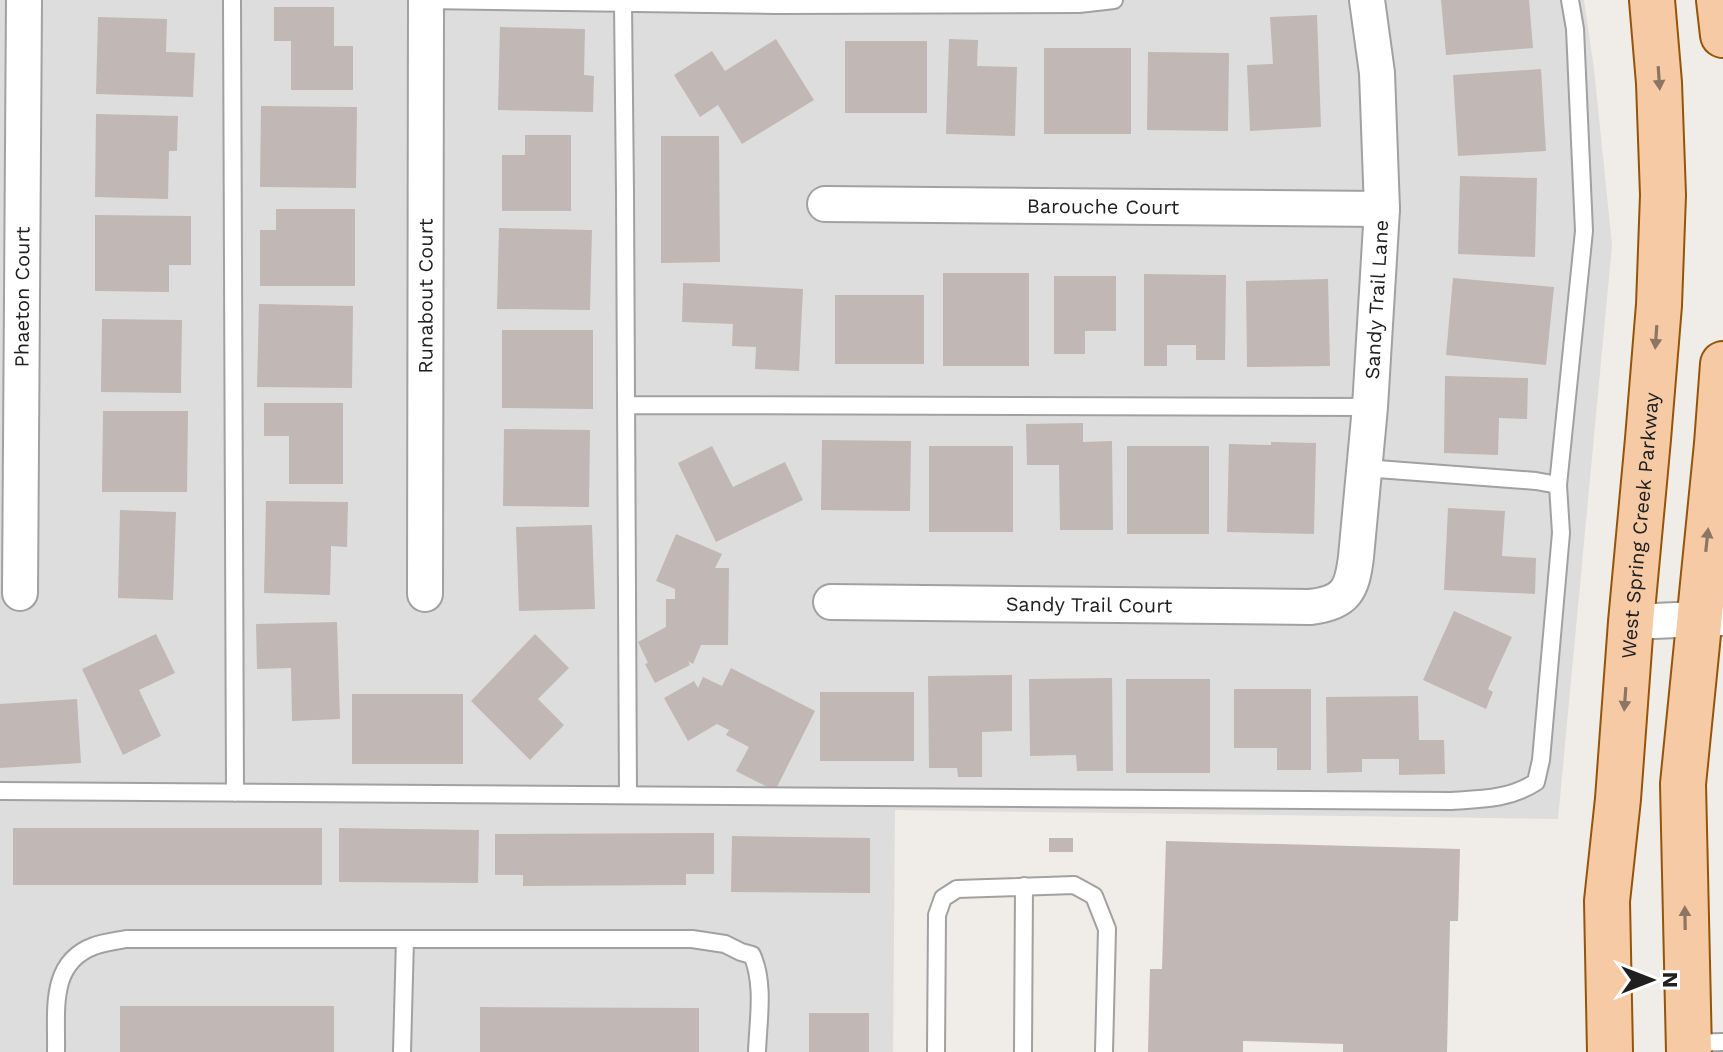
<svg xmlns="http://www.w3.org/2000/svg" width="1723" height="1052" font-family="'Work Sans',sans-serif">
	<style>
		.residential { fill: #dedddd }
		.building { fill: #c1b7b4 }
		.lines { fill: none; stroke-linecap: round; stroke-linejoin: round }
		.lane-casing { stroke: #a1a1a1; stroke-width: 20 }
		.street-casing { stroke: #a1a1a1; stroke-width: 38 }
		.primary-casing { stroke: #945509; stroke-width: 48 }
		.lane { stroke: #fff; stroke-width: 16 }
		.street { stroke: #fff; stroke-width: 34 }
		.primary { stroke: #f7caa6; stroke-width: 44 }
		.oneway { fill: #8c7563 }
		.labels { text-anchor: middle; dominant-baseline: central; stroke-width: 6; stroke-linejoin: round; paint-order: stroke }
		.street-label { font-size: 20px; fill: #202020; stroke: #fff }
	</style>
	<rect width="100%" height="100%" fill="#f0ece7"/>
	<path class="residential" d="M0,0H1584L1594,69L1612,245L1558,819L895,810L893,1052H0Z"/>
	<path class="building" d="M1441,0H1529L1533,48L1446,55Z
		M274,7H334V46H353V90H291V41H274Z
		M1317,15L1321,127L1250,131L1247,65L1273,64L1270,17Z
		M98,17L167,19L166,52L195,53L193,97L96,94Z
		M500,27L585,29L584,75L594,76L593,112L498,110Z
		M776,39L814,100L742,144L718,105L700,117L674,75L712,51L725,71Z
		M949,39L978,40L977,66L1017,67L1015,136L946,134Z
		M845,41H927V113H845Z
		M1044,48H1131V134H1044Z
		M1148,52L1229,53L1228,131L1147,130Z
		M1541,69L1546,151L1458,156L1453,75Z
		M261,106L357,107L356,188L260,187Z
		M96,114L178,116L177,151H169L168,199L95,197Z
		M525,135H571V211H502V155H525Z
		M661,136H719L720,262L661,263Z
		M1460,176L1537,178L1535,257L1458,254Z
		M276,209H355V286H260V230H276Z
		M95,215L191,216V265H169V292L95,291Z
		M499,228L592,230L590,310L497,309Z
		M943,273H1029V366H943Z
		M1144,274L1226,275L1225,360H1196V345H1167V366H1144Z
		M1054,276H1116V331H1085V354H1054Z
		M1453,278L1554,287L1546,365L1446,355Z
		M1328,279L1330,366L1247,367L1246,281Z
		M683,283L803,289L799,371L755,369L756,347L732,346L733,324L682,322Z
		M835,295H924V364H835Z
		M259,304L353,306L352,388L257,387Z
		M102,319L182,320L181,393L101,392Z
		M502,330H593V409L502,408Z
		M1445,376L1528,378L1527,419L1499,418L1498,455L1444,453Z
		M264,403H343V484H289V436H264Z
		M103,411H188L187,492H102Z
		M1083,423V442L1112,441L1113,530H1060L1059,465H1027L1026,424Z
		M504,429L590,430L589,507L503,506Z
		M822,440L911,441L910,511L821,510Z
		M1271,442L1316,443L1314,534L1227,532L1229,444L1271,445Z
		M712,446L733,487L785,462L803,500L716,542L678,463Z
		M929,446H1013V532H929Z
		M1127,446H1209V534H1127Z
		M266,501L348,502L347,547L331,546L330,595L264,593Z
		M1448,508L1505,511L1502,556L1536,558L1535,594L1444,590Z
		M120,510L176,512L173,600L118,598Z
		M592,525L595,609L519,611L516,527Z
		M676,534L722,554L715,568H729L728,645H701L693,664L688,661L690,665L655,683L645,664L648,663L638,642L666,627V599H675V589L656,581Z
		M1454,611L1512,637L1488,689L1493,692L1486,709L1423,680Z
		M337,622L340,719L292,721L291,668L257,669L256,624Z
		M156,634L175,673L139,690L161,736L123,755L82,669Z
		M535,634L569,668L538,699L564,725L530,760L471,701Z
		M731,668L815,711L775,791L736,771L749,747L726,735L729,730L717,724L688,741L664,698L694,681L698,688L703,677L722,686Z
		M1012,675V731L982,732V777H958L957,768H929L928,676Z
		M1112,678L1113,771H1077L1076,755L1030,756L1029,679Z
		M1126,679H1210V773H1126Z
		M1234,689H1311V770H1277V748H1234Z
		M820,692H914V761H820Z
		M352,694H463V764H352Z
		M1418,696L1419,740H1444L1445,774L1399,775V759H1362V772L1327,773L1326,697Z
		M77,699L81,763L0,768V704Z
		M13,828H322V885H13Z
		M339,828L479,830L478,883L339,882Z
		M714,833V874H686V885L523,886V875H495V834Z
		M732,836L870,838V893L731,892Z
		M1049,838H1073V852H1049Z
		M1166,841L1460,849L1458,921H1450L1447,1052H1343V1044L1243,1041V1052H1148L1150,969H1162Z
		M120,1006H334V1052H120Z
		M480,1007L699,1008V1052H480Z
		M809,1013H869V1052H809Z"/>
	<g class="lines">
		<g class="lane-casing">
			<path id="lane" d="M232,0L235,793
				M426,0L776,5L1079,4L1114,0
				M623,3L625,193L628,795
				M626,405L1370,407
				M1558,485L1584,231L1575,29L1570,0
				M0,791L1451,801C1482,799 1510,799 1536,782L1541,760L1561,533L1558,485L1536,481L1364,468
				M1689,1043L1723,1042
				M56,1052C57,1012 48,963 94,946C104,942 116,941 126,939H692L725,944L741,952L752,955C765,984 758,1021 757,1052
				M402,1052L405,939
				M936,1052L937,915L943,898L957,889L1074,885L1094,896L1107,929L1104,1052
				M1023,1052L1024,886"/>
		</g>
		<g class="street-casing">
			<g id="street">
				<path id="s1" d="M825,204L1382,209"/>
				<path id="s2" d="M20,593L24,0"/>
				<path id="s3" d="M425,594L426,0"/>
				<path id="s4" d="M831,602L1310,607C1346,603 1352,590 1356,557L1370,407L1382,209L1377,73L1367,0"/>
				<path d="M1631,622L1723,618"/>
			</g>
		</g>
		<g class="primary-casing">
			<g id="primary">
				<path d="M1719,0L1723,35"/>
				<path id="s5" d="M1610,1052L1607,901L1618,799L1631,622L1648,439L1659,305L1663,195L1659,83L1652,0"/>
				<path d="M1689,1052L1683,784L1717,444L1723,364"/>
			</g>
		</g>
		<use href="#lane" class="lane"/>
		<use href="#street" class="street"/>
		<use href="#primary" class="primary"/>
	</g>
	<defs><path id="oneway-solid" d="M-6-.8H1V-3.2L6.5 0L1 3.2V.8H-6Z" transform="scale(2)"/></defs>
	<g class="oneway">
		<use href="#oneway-solid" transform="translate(1659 78) rotate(86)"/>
		<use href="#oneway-solid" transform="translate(1656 337) rotate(94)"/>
		<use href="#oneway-solid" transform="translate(1707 540) rotate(-84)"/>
		<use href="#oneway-solid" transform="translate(1625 699) rotate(94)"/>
		<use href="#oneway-solid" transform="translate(1685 918) rotate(-91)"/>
	</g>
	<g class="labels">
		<g class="street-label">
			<text stroke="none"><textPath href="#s1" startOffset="278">Barouche Court</textPath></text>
			<text stroke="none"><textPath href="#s2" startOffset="296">Phaeton Court</textPath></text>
			<text stroke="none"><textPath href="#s3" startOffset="298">Runabout Court</textPath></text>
			<text stroke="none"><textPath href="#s4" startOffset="814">Sandy Trail Lane</textPath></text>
			<text stroke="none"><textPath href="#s5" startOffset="528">West Spring Creek Parkway</textPath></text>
			<text stroke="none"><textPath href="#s4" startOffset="258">Sandy Trail Court</textPath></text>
		</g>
	</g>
	<g transform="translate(1651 980) rotate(90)" stroke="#ffffff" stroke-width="6" paint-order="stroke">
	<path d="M0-6L14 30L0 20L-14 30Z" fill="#202020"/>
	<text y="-12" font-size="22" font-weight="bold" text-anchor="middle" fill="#202020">N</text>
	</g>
</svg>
